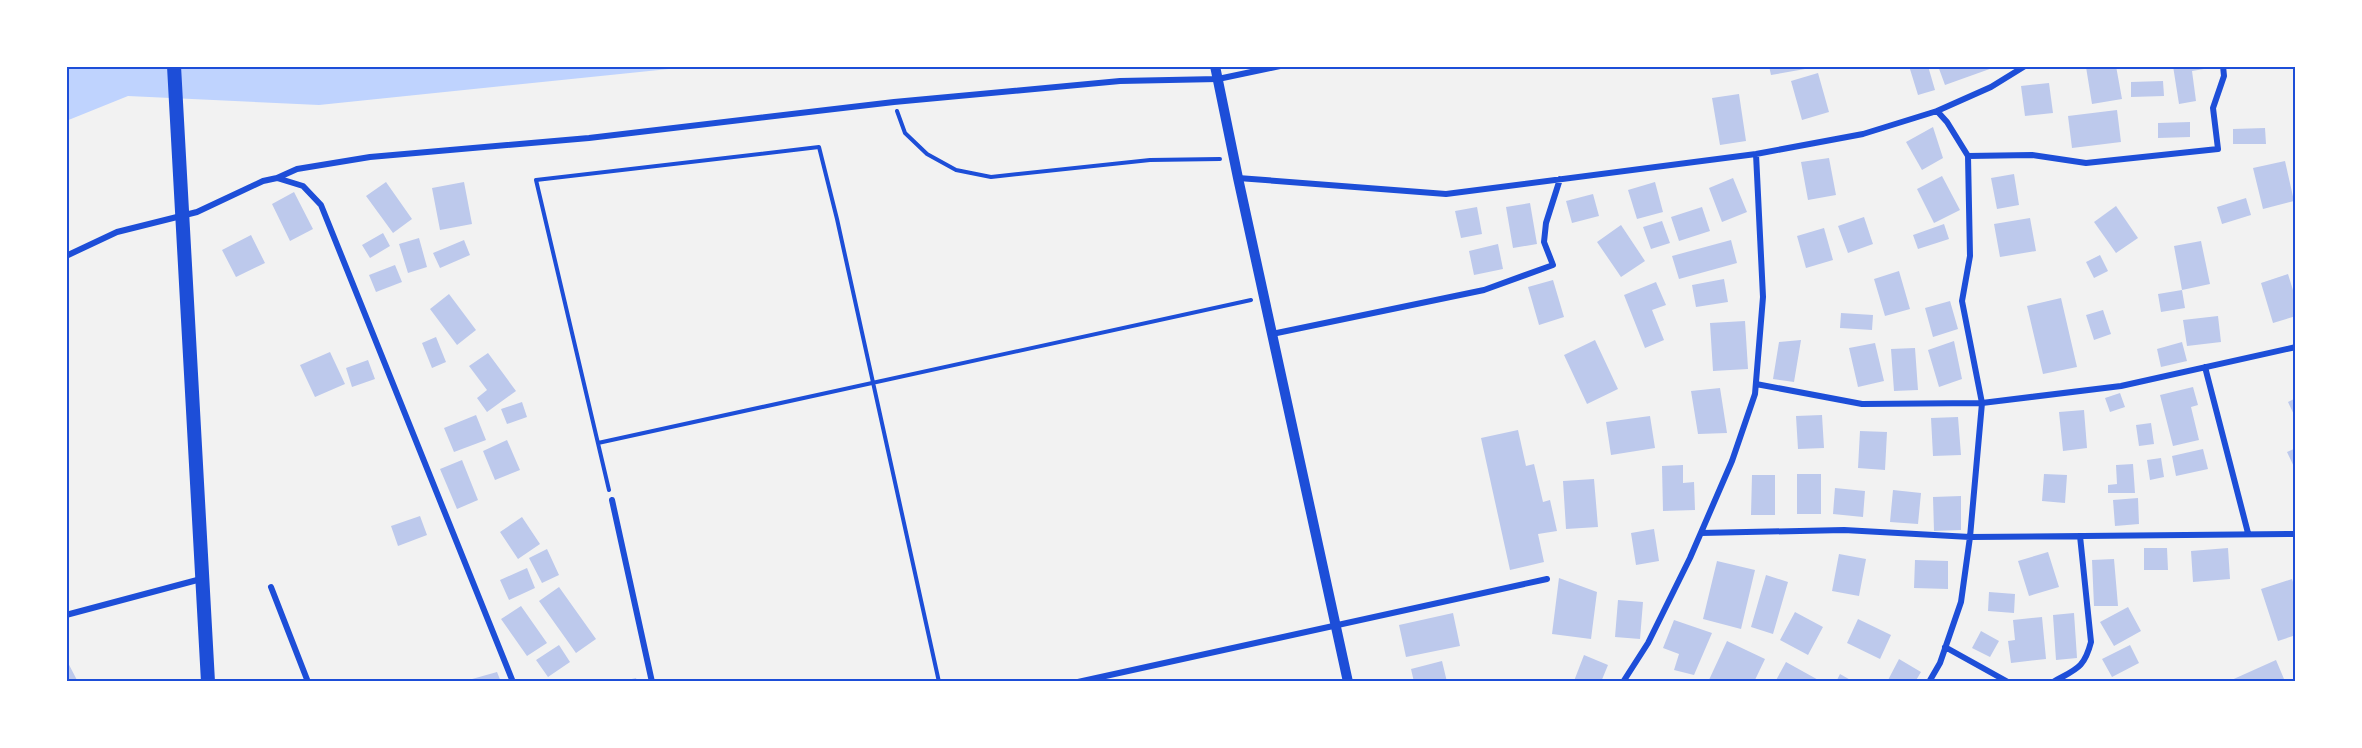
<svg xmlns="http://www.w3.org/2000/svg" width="2362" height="748" font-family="'Fira Sans Condensed',sans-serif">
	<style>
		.water { fill: #bfd3fe }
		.building { fill: #bdc9ec }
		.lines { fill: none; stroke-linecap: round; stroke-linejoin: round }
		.path { stroke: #1d4ed8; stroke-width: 4 }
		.minor { stroke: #1d4ed8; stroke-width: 6 }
		.tertiary { stroke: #1d4ed8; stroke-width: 10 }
		.trunk { stroke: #1d4ed8; stroke-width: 14 }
		.neatline { fill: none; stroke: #1d4ed8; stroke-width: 2 }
	</style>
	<rect width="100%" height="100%" fill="#f2f2f2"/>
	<path class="water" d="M66,66H698L319,105L128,96L66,121Z"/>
	<path class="building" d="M1769,66H1805V69L1771,75Z
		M1909,66H1928L1935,90L1918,95Z
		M1938,66H1998L1945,85Z
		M2094,66H2116L2122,99L2092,104L2086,67Z
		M2173,66H2204V69L2192,71L2196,101L2179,104Z
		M1818,73L1829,112L1802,120L1791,81Z
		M2163,81L2164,96L2131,97V82Z
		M2049,83L2053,113L2025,116L2021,86Z
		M1739,94L1746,141L1720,145L1712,98Z
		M2117,110L2121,142L2072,148L2068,116Z
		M2190,122V137L2158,138V123Z
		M1933,127L1943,158L1922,170L1906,142Z
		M2265,128L2266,144H2233V129Z
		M1829,158L1836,195L1808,200L1801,162Z
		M2285,161L2294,201L2263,209L2253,168Z
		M2014,174L2019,205L1997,209L1991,178Z
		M1942,176L1960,210L1934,223L1917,189Z
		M1733,178L1747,212L1722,222L1709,188Z
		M386,182L412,219L393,233L366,196Z
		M464,182L472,224L440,230L432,188Z
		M1655,182L1663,212L1637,219L1628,190Z
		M294,192L313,229L290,241L272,204Z
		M1593,194L1599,216L1572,223L1566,201Z
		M2246,198L2251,215L2222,224L2217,207Z
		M1530,203L1537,244L1513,248L1506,207Z
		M2116,206L2138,238L2116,253L2094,222Z
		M1477,207L1482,234L1461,238L1455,211Z
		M1702,207L1710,231L1679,241L1671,217Z
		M1864,217L1873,244L1848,253L1838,226Z
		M2030,218L2036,251L2000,257L1994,224Z
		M1662,221L1670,243L1651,249L1643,227Z
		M1944,224L1949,239L1918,249L1913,235Z
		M1621,225L1645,261L1621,277L1597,242Z
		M1824,228L1833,260L1806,268L1797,236Z
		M383,233L390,246L370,258L362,245Z
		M251,235L265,263L236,277L222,250Z
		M419,238L427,267L408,273L399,244Z
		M464,240L470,255L440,268L433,253Z
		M1731,240L1737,263L1679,279L1672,256Z
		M2201,241L2210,284L2182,290L2174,246Z
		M1498,244L1503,269L1474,275L1469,251Z
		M2100,255L2108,271L2094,278L2086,262Z
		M395,265L402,282L376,292L369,275Z
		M1899,271L1910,309L1885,316L1874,279Z
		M2288,274L2296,300V316L2273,323L2261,283Z
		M1724,279L1728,302L1696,307L1692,285Z
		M1553,280L1564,317L1539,325L1528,287Z
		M1656,282L1666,305L1652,310L1664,340L1645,348L1624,295Z
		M2182,290L2185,308L2161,312L2158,294Z
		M449,294L476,330L457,345L430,309Z
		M2061,298L2077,367L2043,374L2027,306Z
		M1950,301L1958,329L1933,337L1925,308Z
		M2103,310L2111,334L2094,340L2086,315Z
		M1841,313L1873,315L1872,330L1840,328Z
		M2218,316L2221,342L2187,346L2183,320Z
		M1745,321L1748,369L1713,371L1710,323Z
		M436,337L446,362L432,368L422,343Z
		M1595,340L1618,389L1587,404L1564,355Z
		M1801,340L1794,382L1773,379L1779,342Z
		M1954,341L1962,379L1939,387L1928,350Z
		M2182,342L2187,361L2161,367L2157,349Z
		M1875,343L1884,381L1858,387L1849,348Z
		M1915,348L1918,390L1894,391L1891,349Z
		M330,352L345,384L315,397L300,365Z
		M488,353L516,391L487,412L477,398L487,390L469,366Z
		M368,360L375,379L352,387L346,368Z
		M2193,387L2198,405L2191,407L2199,440L2173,446L2160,395Z
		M1720,388L1727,433L1698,434L1691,391Z
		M2120,393L2125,407L2110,412L2105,398Z
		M2296,398V419L2288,402Z
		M522,402L527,417L507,424L501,409Z
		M2084,410L2087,448L2063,451L2059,412Z
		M476,415L486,440L454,452L444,428Z
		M1822,415L1824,448L1798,449L1796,416Z
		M1650,416L1655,448L1611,455L1606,422Z
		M1958,417L1961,455L1933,456L1931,418Z
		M2151,423L2154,444L2139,446L2136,425Z
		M1518,430L1526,466L1534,464L1543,502L1550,500L1557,531L1538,534L1544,562L1510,570L1481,438Z
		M1860,431L1887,432L1885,470L1858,468Z
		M507,440L520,470L495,480L483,451Z
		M2296,448V471L2287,452Z
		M2203,449L2208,469L2176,476L2172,456Z
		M2161,458L2164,477L2150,480L2147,460Z
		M462,460L478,500L457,509L440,469Z
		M2133,464L2135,493H2108V485L2117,484L2116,465Z
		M1683,465V483L1694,482L1695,510L1663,511L1662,466Z
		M1797,474H1821V514H1797Z
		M2044,474L2067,475L2065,503L2042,501Z
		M1752,475H1775V515H1751Z
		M1594,479L1598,527L1566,529L1563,481Z
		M1835,488L1865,491L1863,517L1833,514Z
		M1893,490L1921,493L1918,524L1890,522Z
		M1961,496V530L1934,531L1933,497Z
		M2138,498L2139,524L2115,526L2113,500Z
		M420,516L427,535L398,546L391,526Z
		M522,517L540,544L518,559L500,532Z
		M1654,529L1659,561L1636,565L1631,533Z
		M2144,548H2167L2168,570H2144Z
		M2228,548L2230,579L2193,582L2191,551Z
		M547,549L559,575L542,583L529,558Z
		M2048,552L2059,587L2029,596L2018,561Z
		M1839,554L1866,559L1859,596L1832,591Z
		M2114,559L2118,606H2094L2092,560Z
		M1915,560L1948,561V589L1914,588Z
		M1717,561L1755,570L1741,629L1703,619Z
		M527,568L535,588L509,600L500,580Z
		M1766,575L1788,582L1773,634L1751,627Z
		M1559,578L1597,592L1591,639L1552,634Z
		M2292,579L2296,591V635L2278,641L2261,589Z
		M559,587L596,639L576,653L539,601Z
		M1989,592L2015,594L2014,613L1988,611Z
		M1618,600L1643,602L1640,639L1615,637Z
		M521,606L547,643L527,656L501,619Z
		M2128,607L2141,631L2114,646L2100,622Z
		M1795,612L1823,627L1808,655L1780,640Z
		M1453,613L1460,646L1406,657L1399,625Z
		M2074,613L2077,658L2056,660L2053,615Z
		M2042,617L2046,659L2011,663L2008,641L2015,640L2013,620Z
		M1858,619L1891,635L1880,659L1847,643Z
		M1674,620L1712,633L1694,675L1674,670L1679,654L1663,648Z
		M1981,631L1999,641L1990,657L1972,648Z
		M1727,641L1765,659L1754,682H1708Z
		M559,645L570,662L548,677L536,660Z
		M2130,645L2139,663L2112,677L2102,659Z
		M1584,655L1608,665L1601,682L1574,681Z
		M66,659L78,682H66Z
		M1899,659L1921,672L1915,682H1887Z
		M2276,660L2284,679L2277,682H2227Z
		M1442,661L1447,682H1414L1411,669Z
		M1786,662L1822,682H1775Z
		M497,672L501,682H465V681Z
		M1840,674L1854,682H1836Z
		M636,678L637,682H623V681Z"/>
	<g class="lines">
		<path class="path" d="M897,111L905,133L927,154L956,170L991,177L1150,160L1220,159
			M598,443L1251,300
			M609,490L536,180L819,147L837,219L939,682"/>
		<path class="minor" d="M1937,111L1991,87L2025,66
			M1968,156L2032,155L2086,163L2218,149L2213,108L2224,76L2223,66
			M277,178L297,169L370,157L589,138L894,102L1120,81L1218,79L1280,66
			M1238,178L1446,194L1756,154L1863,134L1937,111L1947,122L1968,156L1970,256L1962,301L1982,403L1970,537L1961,602L1940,663L1929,682
			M66,256L117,232L197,212L263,181L277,178L303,186L321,205L513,682
			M1272,334L1484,290L1553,265L1544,242L1546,223L1560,179
			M2205,367L2248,533
			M1756,384L1862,404L1982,403L2121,386L2296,347
			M612,500L652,682
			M1701,533L1844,530L1970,537L2296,534
			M271,587L308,682
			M66,615L201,579
			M1945,647L2008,682
			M1078,682L1547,579
			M1623,682L1648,643L1690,558L1732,461L1755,394L1763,297L1756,154
			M2053,682C2076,669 2084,669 2091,642L2080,536"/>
		<path class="tertiary" d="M1215,66L1238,178L1348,682"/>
		<path class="trunk" d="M174,66L208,682"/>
	</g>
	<rect width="2362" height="748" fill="none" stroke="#ffffff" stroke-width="135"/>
	<rect x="68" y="68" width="2226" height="612" class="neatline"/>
</svg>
